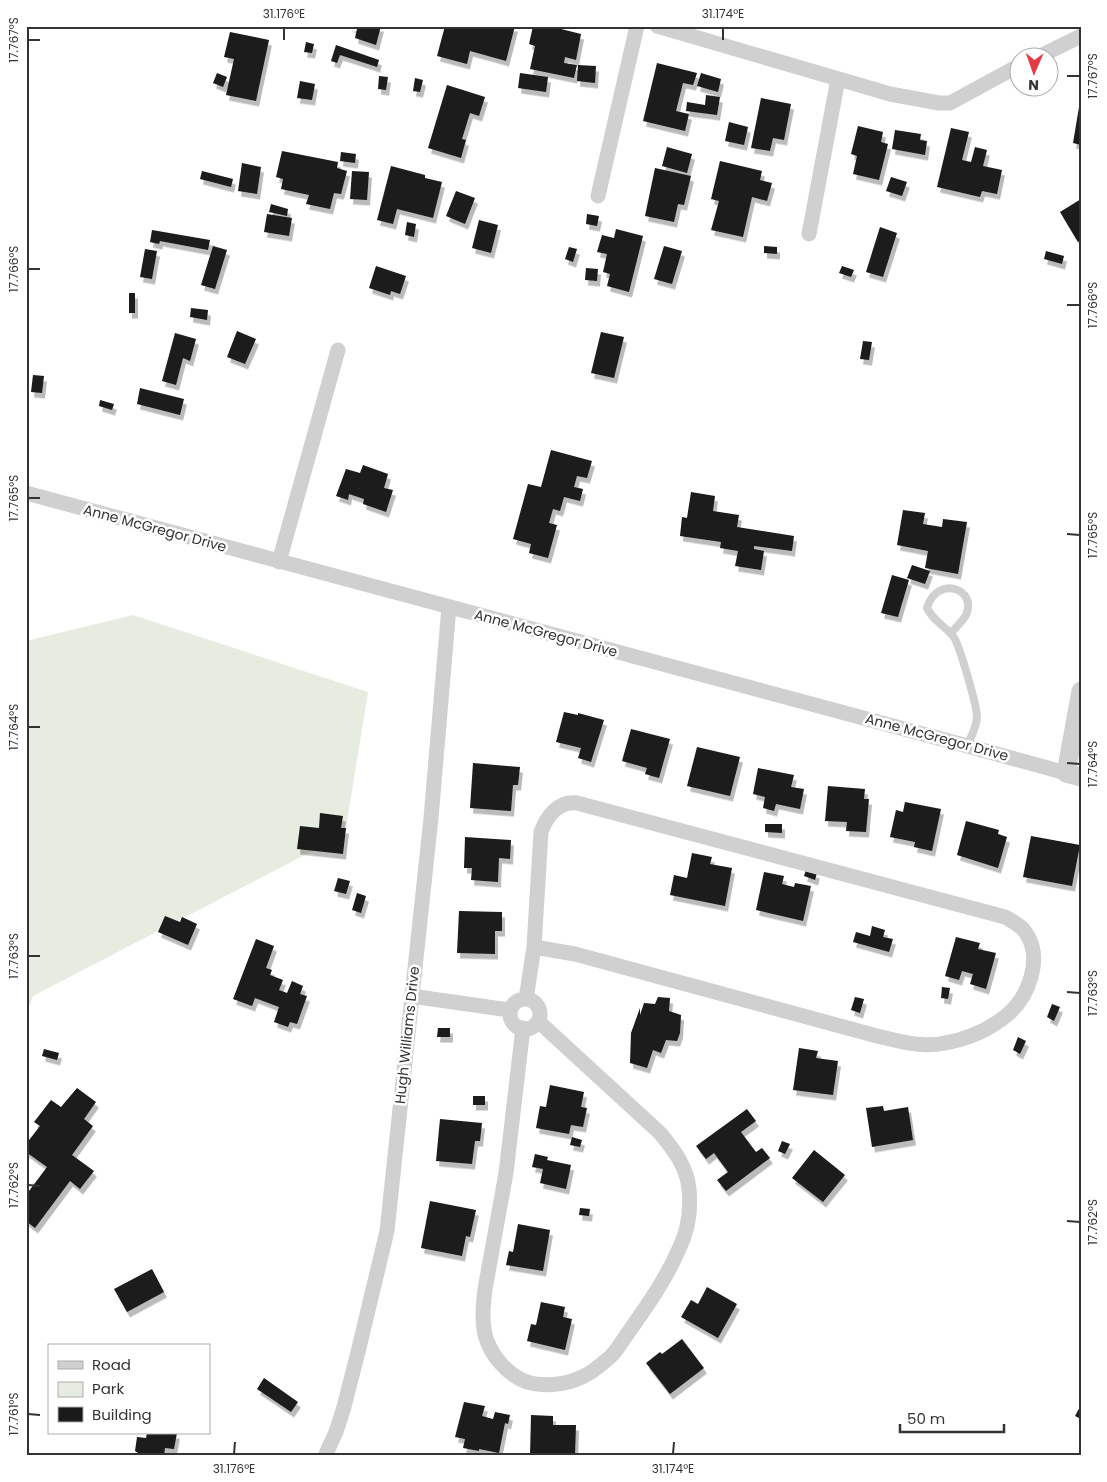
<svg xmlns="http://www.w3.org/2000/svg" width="1107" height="1482" font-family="Poppins,sans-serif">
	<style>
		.green { fill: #e6ecdf }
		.building { fill: #1a1a1a; filter: url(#shadow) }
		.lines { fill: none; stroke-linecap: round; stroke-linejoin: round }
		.service { stroke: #d0d0d0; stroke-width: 8 }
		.minor { stroke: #d0d0d0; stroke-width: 15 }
		.tertiary { stroke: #d0d0d0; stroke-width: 19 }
		.ticks { fill: none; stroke: #333; stroke-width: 2 }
		.labels { text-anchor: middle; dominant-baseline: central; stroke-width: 5; stroke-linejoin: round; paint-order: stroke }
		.street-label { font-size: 14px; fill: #333; stroke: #fff }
		.neatline { fill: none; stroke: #333; stroke-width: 2 }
		.ticks-label { font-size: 12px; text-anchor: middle; fill: #333 }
	</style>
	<defs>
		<filter id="shadow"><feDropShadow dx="3" dy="5.5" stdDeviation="0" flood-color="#0004"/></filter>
	</defs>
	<rect width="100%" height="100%" fill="#fff"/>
	<path class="green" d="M133,615L368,692L345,834L33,996L26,1016V641Z"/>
	<path class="building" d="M349,26H381L376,45L355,38L357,29Z
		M445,26H515L506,61L470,51L467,64L437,56Z
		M533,26H549L581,34L576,60L565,57L564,63L577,65L574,78L530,69L535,46L529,44Z
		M230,32L269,40L256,101L226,95L234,59L224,57Z
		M306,42L314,44L312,53L304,52Z
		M336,45L379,60L377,67L340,55L337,63L331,61Z
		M657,63L697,73L693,85L683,83L676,111L689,114L685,131L643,121Z
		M578,65L596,66L595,83L577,81Z
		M217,73L227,77L223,87L213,83Z
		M520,73L548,77L546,92L518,88Z
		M701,73L721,79L718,92L697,86Z
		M379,76L388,77L386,90L378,89Z
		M415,78L423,80L420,92L413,91Z
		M300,81L315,84L312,100L297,98Z
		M447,85L485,97L479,116L470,113L462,139L466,140L461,158L428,148Z
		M706,95L720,97L717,115L686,111L687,102L705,105Z
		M761,98L791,104L784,140L773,138L770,151L751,148Z
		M1080,101H1081V145L1073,143Z
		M729,122L748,127L744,145L725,141Z
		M858,126L883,132L881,142L888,144L879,180L853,174L857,156L851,154Z
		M951,128L969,132L962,160L971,162L975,147L987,150L983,166L1002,170L997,194L982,191L980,197L937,187Z
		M895,130L921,134L920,140L927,141L925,155L892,149Z
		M667,147L692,154L687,173L662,166Z
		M282,151L338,162L337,168L347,171L341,194L334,193L330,209L306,204L309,195L281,189L283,179L276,177Z
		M341,152L356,154L355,163L340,161Z
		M720,161L762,171L760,180L772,183L767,201L752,197L743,237L711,230L719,201L711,199Z
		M242,163L261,167L257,194L238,191Z
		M391,166L425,175V178L442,182L433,218L397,209L393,224L377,220Z
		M655,168L691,176L684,205L678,204L674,222L645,216Z
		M202,171L233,179L231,187L200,179Z
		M352,171L369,172L367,200L350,199Z
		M891,177L907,182L902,196L886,191Z
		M456,191L475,198L465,224L446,216Z
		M1081,199V240L1078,242L1060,212Z
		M271,204L288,209L287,216L269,212Z
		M267,214L292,218L289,236L264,232Z
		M587,214L599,216L597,226L586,224Z
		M479,220L498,225L491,253L472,248Z
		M407,222L416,224L414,237L405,235Z
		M880,227L897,233L883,277L866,272Z
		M616,229L643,236L629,292L607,286L610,274L603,272L607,254L597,252L602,235L614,238Z
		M152,230L210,240L208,250L160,241L159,244L150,242Z
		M213,246L227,250L215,289L201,285Z
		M664,246L682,251L672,284L654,279Z
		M764,246L777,247V254L764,253Z
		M569,247L577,249L573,262L565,259Z
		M145,249L157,251L152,279L140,277Z
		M1046,251L1064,256L1062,264L1044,259Z
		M376,266L406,276L400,294L391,291L390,295L369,288Z
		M842,266L854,270L851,277L839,273Z
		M586,268L598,269L597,281L585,280Z
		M129,293H135V313H129Z
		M191,308L208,310L207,320L190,317Z
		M237,331L256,339L245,364L227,357Z
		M601,332L624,337L614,378L591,373Z
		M175,333L196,339L190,361L183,358L176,385L162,381Z
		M863,341L872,342L869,360L860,359Z
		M33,375L44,376L42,393L31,392Z
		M140,388L184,399L180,415L137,404Z
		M100,400L114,404L112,410L99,406Z
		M551,450L592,461L587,478L577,476L574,487L583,489L580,501L564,497L560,511L553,509L549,523L557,525L548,558L529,553L531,544L513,539L528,484L541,487Z
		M363,465L388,474L384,488L393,490L386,512L363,504L364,499L349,494L348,500L336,496L346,469L360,473Z
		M691,492L715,496L713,511L739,515L737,527L794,536L792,551L754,546V549L764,551L761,570L735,566L738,551L720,548L721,542L680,536L682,517L687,518Z
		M903,510L925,513L923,524L942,527L943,519L967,522L958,574L925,568L928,551L897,545Z
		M912,565L930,571L925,584L907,578Z
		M892,575L909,580L898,617L881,613Z
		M564,712L578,715V713L604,720L591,762L578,758L581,748L556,742Z
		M631,729L670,739L659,778L645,774L647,768L622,761Z
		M697,747L740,757L730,796L687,786Z
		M473,763L520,767L518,785H513L511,811L470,808Z
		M758,768L794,775L791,787L804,789L800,809L776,804L774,811L763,808L765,797L753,794Z
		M828,786L865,789L864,799H869L866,832L846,831L847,822L825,821Z
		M905,802L941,809L932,851L914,847L915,842L890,837L896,810L903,812Z
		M320,813L343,816L341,828H346L343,854L297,849L300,826L319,828Z
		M966,821L999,830L998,834L1007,837L998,868L957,855Z
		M765,824H782V833L765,832Z
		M1031,836L1080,845L1072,886L1023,877Z
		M465,837L511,840L510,859L499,858L498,882L471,880L472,868H464Z
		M692,853L712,857L710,864L732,868L725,906L670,895L674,875L687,878Z
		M806,870L817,873L815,880L804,876Z
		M764,872L784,876L782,884L794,887L795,883L811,886L803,921L756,910Z
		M338,878L350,881L346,894L334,891Z
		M357,893L366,896L361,913L352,910Z
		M459,911L502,912V931H495V954L457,953Z
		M165,916L180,922L182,917L197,924L188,945L158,932Z
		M872,926L885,930L883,937L893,939L889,952L853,942L856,932L870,936Z
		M956,937L980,943L978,949L996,953L986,989L970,984L973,974L962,971L959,980L945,976Z
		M256,939L274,946L266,968L272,970L270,975L283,980L279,990L287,993L292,981L303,986L300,994L307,996L297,1024L290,1022L288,1027L274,1022L279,1007L255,998L252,1006L233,999Z
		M942,987L950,988L948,999L941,998Z
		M658,997L670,998L669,1011L681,1015L680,1033L677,1041L666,1040L661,1053L653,1050L647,1068L630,1063L631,1033L640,1008V1015L644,1003L655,1004Z
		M855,997L864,999L860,1013L851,1010Z
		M1052,1004L1060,1007L1054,1021L1047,1017Z
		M438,1028H450V1037H437Z
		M1018,1037L1026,1041L1020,1054L1013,1050Z
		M799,1048L818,1051L816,1058L838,1061L833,1095L793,1090Z
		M44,1049L59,1053L57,1060L42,1056Z
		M550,1085L584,1092L581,1107L587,1108L583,1127L571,1125L569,1134L536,1128L540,1106L546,1107Z
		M77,1088L96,1102L84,1119L93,1126L72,1155L94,1171L80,1189L70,1181L35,1228L26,1221V1195L47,1167L26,1152V1144L40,1126L34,1122L51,1100L61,1107Z
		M473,1096H485V1105H473Z
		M883,1106L884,1111L908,1107L913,1140L872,1147L866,1108Z
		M747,1109L756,1121L741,1132L756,1152L762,1148L770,1158L726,1191L717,1180L728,1172L714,1153L706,1159L696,1146Z
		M440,1119L482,1123L480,1141H475L472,1164L436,1161Z
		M572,1137L582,1140L580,1147L570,1145Z
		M782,1141L790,1144L785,1154L778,1151Z
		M814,1150L845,1175L823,1202L792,1178Z
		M535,1154L548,1157L547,1160L571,1165L566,1189L540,1183L543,1169L532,1167Z
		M430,1201L476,1210L470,1237L466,1236L462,1256L421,1248Z
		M580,1208L590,1209L589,1216L579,1215Z
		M518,1224L550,1230L543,1271L506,1265L509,1251L513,1252Z
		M152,1269L164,1292L127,1312L114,1289Z
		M707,1287L737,1304L718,1338L681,1317L691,1300L698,1304Z
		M541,1302L565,1307L563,1317L572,1319L565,1350L527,1341L531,1324L536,1325Z
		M682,1339L704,1368L670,1394L646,1363L660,1352L662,1354Z
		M264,1378L298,1402L291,1412L257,1389Z
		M464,1402L485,1406L482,1416L493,1419L495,1412L510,1415L508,1424L505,1423L499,1453L479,1449V1451L463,1448L465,1439L455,1437Z
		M1081,1405V1419L1075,1416Z
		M531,1415L553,1416V1425H576L575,1456H530Z
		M147,1433H177L174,1449L165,1448L164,1456H138V1453L135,1451L137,1437L146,1438Z"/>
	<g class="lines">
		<path class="service" d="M951,633C955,628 963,621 966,615C978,589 937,574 927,608C933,621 944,625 953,636C959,643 977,706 977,717C977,726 971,737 967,746"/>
		<path class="minor" d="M657,26L890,94L939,103H950L1020,65
			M1036,58L1081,36
			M598,196L637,26
			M809,234L838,79
			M26,493C373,587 720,678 1066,773
			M279,562L338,350
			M411,996L510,1010
			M526,999L534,947L541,832C547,816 558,801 577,803L1005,917C1012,921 1021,925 1026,933C1043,958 1029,997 1007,1015C989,1030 968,1039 945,1043C922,1048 899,1041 877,1036L575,954L534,947
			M510 1014a15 15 0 1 1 30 0a15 15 0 1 1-30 0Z
			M523,1028L506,1173L485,1289C483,1306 481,1325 487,1341C493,1357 507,1373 522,1380C539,1388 566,1385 582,1377C592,1373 601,1365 610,1357C617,1351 622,1341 628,1333C647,1306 666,1279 679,1249C688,1231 691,1209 689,1189C687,1167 674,1150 660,1133L538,1021
			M325,1456L336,1432L344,1407L359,1348L387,1231L431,818L449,607"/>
		<path class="tertiary" d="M1081,691L1066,773L1081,777"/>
	</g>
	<path class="ticks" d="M28,40H40M284,40V28M723,40V28M1067,76H1080M28,269H40M1067,305H1080M28,498H40M1067,534L1080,535M28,727H40M1067,763L1080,764M28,956H40M1067,992L1080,993M28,1185L40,1186M1067,1221L1080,1222M28,1414L40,1415M234,1454L235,1442M673,1454L674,1442"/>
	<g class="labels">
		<g class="street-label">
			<text transform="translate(155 528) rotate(15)">Anne McGregor Drive</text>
			<text transform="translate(546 633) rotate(15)">Anne McGregor Drive</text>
			<text transform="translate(937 737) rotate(15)">Anne McGregor Drive</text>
			<text transform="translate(407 1035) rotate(-84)">Hugh Williams Drive</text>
		</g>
	</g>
	<rect width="1107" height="1482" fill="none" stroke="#ffffff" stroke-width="55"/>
	<rect x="48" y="1344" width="162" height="90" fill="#ffffff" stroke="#adadad"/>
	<rect x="58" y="1361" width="25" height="8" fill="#d0d0d0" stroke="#adadad"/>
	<text x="92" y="1370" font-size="15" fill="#333333">Road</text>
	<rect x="58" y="1382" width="25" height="15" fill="#e6ecdf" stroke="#adadad"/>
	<text x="92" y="1394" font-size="15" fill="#333333">Park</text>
	<rect x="58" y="1407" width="25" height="15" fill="#1a1a1a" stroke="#adadad"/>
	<text x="92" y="1420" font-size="15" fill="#333333">Building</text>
	<g transform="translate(1034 72) rotate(182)"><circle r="24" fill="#ffffff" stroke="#adadad"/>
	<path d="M0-4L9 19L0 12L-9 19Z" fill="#e63946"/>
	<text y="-8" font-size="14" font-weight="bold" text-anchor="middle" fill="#333333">N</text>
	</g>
	<path d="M900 1424v8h104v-8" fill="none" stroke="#333333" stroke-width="2.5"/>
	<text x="907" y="1424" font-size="15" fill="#333333" stroke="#ffffff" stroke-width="4" paint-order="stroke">50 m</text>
	<rect x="28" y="28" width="1052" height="1426" class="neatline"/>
	<g class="ticks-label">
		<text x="284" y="18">31.176°E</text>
		<text x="723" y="18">31.174°E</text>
		<text transform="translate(14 40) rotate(-90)" y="4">17.767°S</text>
		<text transform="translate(1093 76) rotate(-90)" y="4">17.767°S</text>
		<text transform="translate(14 269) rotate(-90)" y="4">17.766°S</text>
		<text transform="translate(1093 305) rotate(-90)" y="4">17.766°S</text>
		<text transform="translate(14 498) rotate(-90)" y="4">17.765°S</text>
		<text transform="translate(1093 535) rotate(-90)" y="4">17.765°S</text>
		<text transform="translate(14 727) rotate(-90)" y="4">17.764°S</text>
		<text transform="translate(1093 764) rotate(-90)" y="4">17.764°S</text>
		<text transform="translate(14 956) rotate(-90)" y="4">17.763°S</text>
		<text transform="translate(1093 993) rotate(-90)" y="4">17.763°S</text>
		<text transform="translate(14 1185) rotate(-90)" y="4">17.762°S</text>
		<text transform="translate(1093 1222) rotate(-90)" y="4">17.762°S</text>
		<text transform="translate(14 1414) rotate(-90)" y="4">17.761°S</text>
		<text x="234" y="1473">31.176°E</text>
		<text x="673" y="1473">31.174°E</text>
	</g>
</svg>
